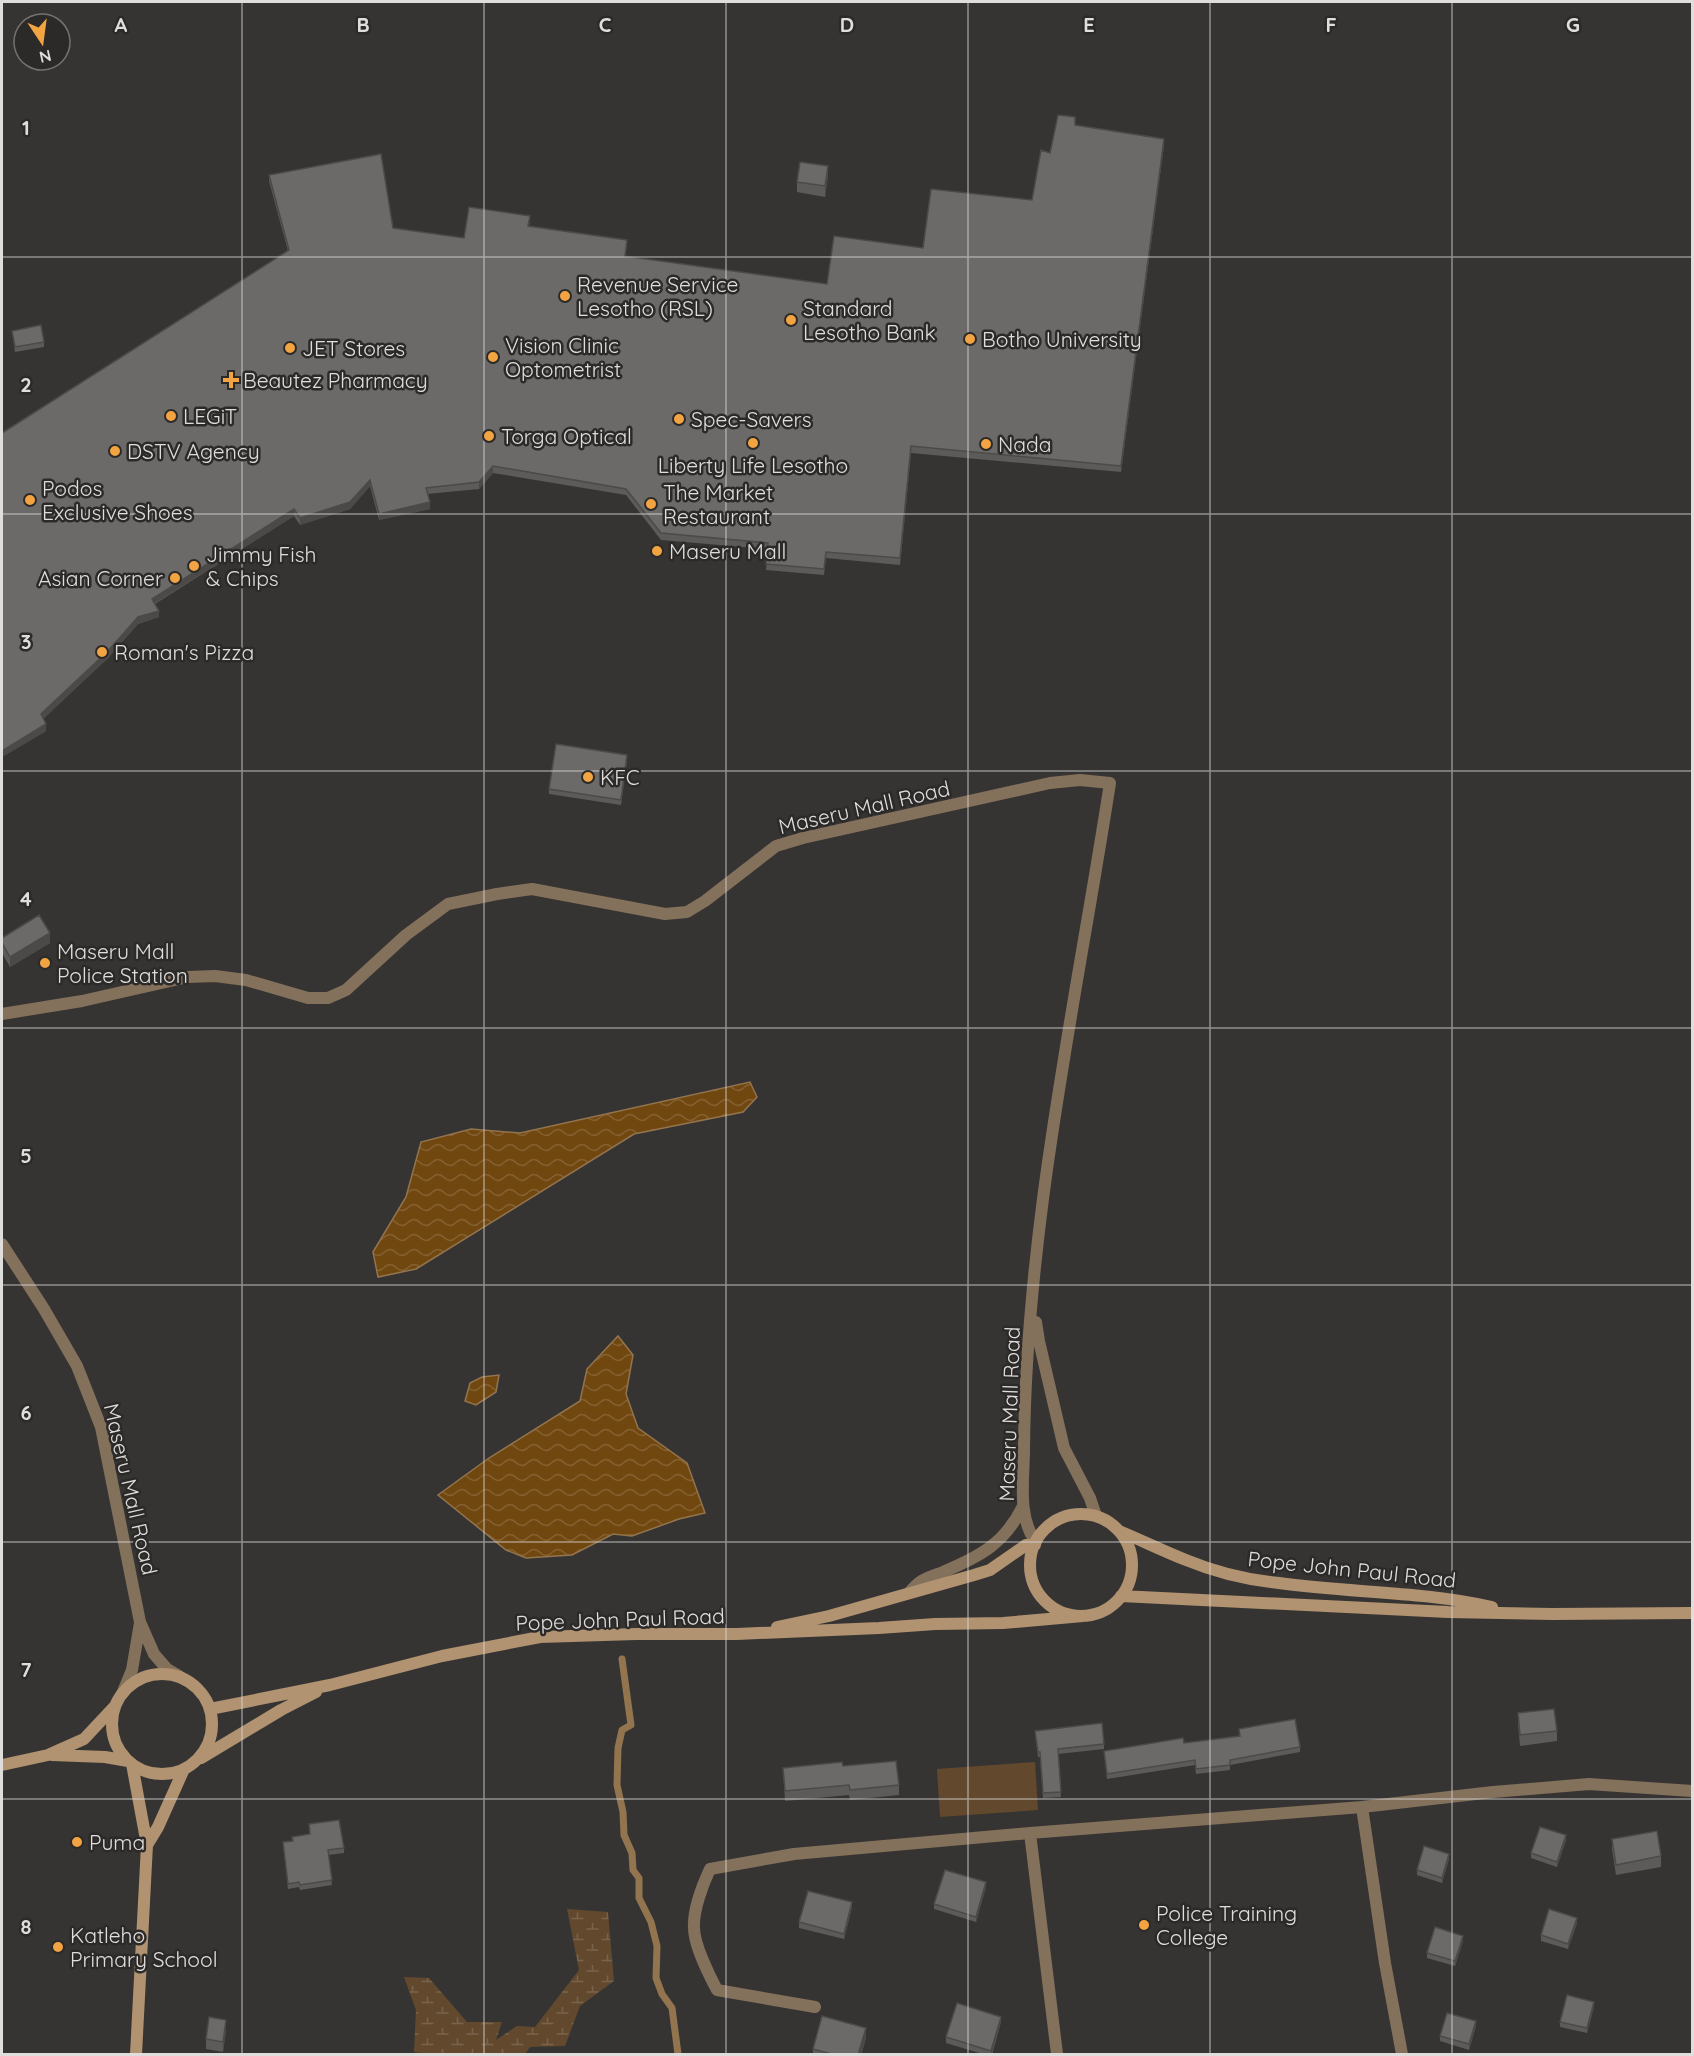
<svg xmlns="http://www.w3.org/2000/svg" width="1694" height="2056" font-family="Quicksand,sans-serif">
	<style>
		.green { fill: #62492e }
		.wetland { fill: url(#wetland-marsh) }
		.water { fill: url(#water-waves); stroke: #92744e; stroke-width: 1.5 }
		.lines { fill: none; stroke-linecap: round; stroke-linejoin: round }
		.stream { stroke: #92744e; stroke-width: 7 }
		.street { stroke: #84715c; stroke-width: 12 }
		.secondary { stroke: #b19271; stroke-width: 12 }
		.wall { fill: #5d5b59 }
		.shaded-wall { fill: #4c4a49 }
		.building { fill: #6c6a68; stroke: #4c4a49; stroke-width: 1.5 }
		.grid { fill: none; stroke: #e0dedd; stroke-width: 1.5; stroke-opacity: 0.55 }
		.poi-dot { fill: #f3a442; stroke: #2c2a28; stroke-width: 2 }
		.labels { text-anchor: middle; dominant-baseline: central; stroke-width: 5; stroke-linejoin: round; paint-order: stroke }
		.poi-label { font-size: 21px; fill: #e0dedd; stroke: #2c2a28; text-anchor: start }
		.street-label { font-size: 21px; fill: #e0dedd; stroke: #2c2a28 }
		.grid-label { font-size: 20px; text-anchor: middle; font-weight: bold; fill: #e0dedd; stroke: #2c2a28; stroke-width: 5; stroke-linejoin: round; paint-order: stroke }
	</style>
	<defs>
		<pattern id="wetland-marsh" width="20" height="14" patternUnits="userSpaceOnUse" patternTransform="scale(1.5)"><rect width="20" height="14" fill="#62492e"/><path d="M1 5h8M5 5V1M11 12h8M15 12V8" fill="none" stroke="#78634c"/></pattern>
		<pattern id="water-waves" width="16" height="10" patternUnits="userSpaceOnUse" patternTransform="scale(1.5)"><rect width="16" height="10" fill="#714710"/><path d="M0 5q4-4 8 0t8 0" fill="none" stroke="#856132"/></pattern>
	</defs>
	<rect width="100%" height="100%" fill="#363432"/>
	<path class="green" d="M1035,1762L1038,1810L940,1817L937,1769Z"/>
	<path class="wetland" d="M567,1909L608,1912L614,1981L580,2006L565,2046L530,2047L525,2054H427L414,2052L416,2010L404,1977L429,1978L467,2022H502L496,2040L517,2026L535,2027L579,1970Z"/>
	<path class="water" d="M750,1082L757,1097L743,1112L634,1134L416,1269L378,1277L373,1252L406,1197L421,1142L471,1129L520,1133Z
		M618,1336L633,1355L626,1394L638,1428L687,1463L705,1513L679,1519L632,1536L613,1534L572,1555L526,1558L506,1550L438,1495L489,1458L580,1401L587,1369Z
		M499,1375L496,1392L476,1405L465,1401L470,1383L482,1377Z"/>
	<g class="lines">
		<path class="stream" d="M622,1659L631,1725L622,1730L618,1748L617,1785L623,1812L624,1835L632,1853L633,1870L639,1878V1898L651,1922L657,1946L656,1978L662,1994L672,2008L678,2054"/>
		<path class="street" d="M2,1014L82,1001L188,977L215,976L246,980L308,998H328L346,990L406,935L448,904L497,894L532,889L665,914L687,912L705,901L776,846L803,838L1050,783L1080,780L1110,783C1076,1003 1026,1225 1024,1449C1024,1479 1017,1517 1036,1542
			M2,1244L44,1309L77,1366L101,1427L140,1622L154,1654L167,1669L179,1676
			M1036,1322L1039,1341L1064,1448L1090,1498L1096,1516
			M909,1593C920,1579 927,1578 943,1572C981,1556 1005,1543 1023,1506
			M122,1694L132,1670L140,1623
			M1362,1807L1385,1963L1402,2054
			M815,2007L717,1990C709,1975 694,1944 694,1928C693,1910 703,1884 710,1869L794,1854L1030,1833
			M1057,2054L1030,1833L1362,1807L1493,1792L1589,1784L1692,1791"/>
		<path class="secondary" d="M1030 1565a51 51 0 1 1 102 0a51 51 0 1 1-102 0Z
			M1119,1531C1141,1540 1163,1551 1186,1560C1215,1572 1248,1580 1279,1583C1350,1593 1422,1591 1492,1607
			M1121,1596L1448,1612L1552,1614L1692,1613
			M777,1627L829,1616L974,1575L990,1570L1026,1545H1035
			M112 1724a50 50 0 1 1 100 0a50 50 0 1 1-100 0Z
			M210,1709L330,1685L442,1656L540,1637L636,1634H737L879,1628L935,1624L1003,1623L1083,1616
			M52,1755L105,1757L128,1761
			M201,1758L281,1710L316,1692
			M132,1764L147,1845L136,2054
			M2,1765L48,1755L84,1739L114,1707
			M147,1845L158,1827L184,1769"/>
	</g>
	<path class="wall" d="M1075,125L1164,145L1121,472L911,453L900,565L826,558L824,575L766,570L768,549L661,540L626,495L493,473L479,489L427,494L430,509L379,520L370,486L350,509L300,525L294,516L155,604L159,617L138,624L108,658L43,719L46,731L2,757V433L288,251L269,181V175L393,228L464,238L530,222L529,226L627,246L625,256L827,284L923,248L1032,200L1050,153Z
		M828,176L825,197L797,192V182Z
		M12,331L44,342V347L15,352Z
		M627,760L621,805L549,794V789Z
		M2,938L50,943L10,967L2,953Z
		M1518,1713L1557,1731V1741L1520,1746L1518,1724Z
		M1239,1729L1300,1747V1752L1230,1765V1770L1196,1774L1195,1765L1107,1779L1104,1751L1184,1743L1239,1736Z
		M1035,1731L1104,1744V1749L1058,1754L1061,1797L1043,1798L1040,1757H1038Z
		M843,1766L899,1785V1795L850,1800L849,1795L785,1801L783,1768Z
		M309,1824L344,1848V1853L328,1855L332,1885L300,1890L299,1887L288,1889L283,1842L292,1841V1837L310,1834Z
		M1612,1839L1661,1856V1867L1616,1875L1612,1849Z
		M1566,1840L1557,1867L1531,1858V1853Z
		M1449,1859L1442,1883L1417,1875V1870Z
		M986,1887L976,1922L934,1909V1904Z
		M852,1907L844,1939L799,1928V1922Z
		M1577,1923L1568,1949L1541,1941V1935Z
		M1463,1941L1455,1966L1427,1958V1953Z
		M1594,2007L1587,2033L1560,2027V2022Z
		M1001,2022L992,2055H986L946,2043V2037Z
		M1476,2026L1469,2050L1440,2041V2036Z
		M226,2030L223,2052L206,2049V2039Z
		M866,2038L861,2055H813V2049Z"/>
	<path class="shaded-wall" d="M1164,139V145L1121,472V466Z
		M828,166V176L825,197V186Z
		M911,446V453L900,565V558Z
		M493,466V473L479,489V482Z
		M370,480V486L350,509L300,525V518Z
		M430,502V509L379,520V514Z
		M294,509V516L152,605V599Z
		M159,611V617L138,624L108,658L41,721V714L138,617Z
		M46,724V731L2,757V751Z
		M627,755V760L621,805V800Z
		M50,933V943L10,967V957Z
		M1566,1835V1840L1557,1867V1862Z
		M1449,1854V1859L1442,1883V1878Z
		M986,1882V1887L976,1922V1917Z
		M852,1902V1907L844,1939V1934Z
		M1577,1918V1923L1568,1949V1944Z
		M1463,1936V1941L1455,1966V1961Z
		M1594,2002V2007L1587,2033V2028Z
		M1001,2017V2022L991,2055V2051Z
		M226,2020V2030L223,2052V2042Z
		M1476,2021V2026L1469,2050V2044Z
		M866,2028V2038L861,2055H858Z"/>
	<path class="building" d="M1058,115L1075,117V125L1164,139L1121,466L911,446L900,558L826,552L824,569L766,564L768,543L661,533L626,489L493,466L479,482L426,488L430,502L379,514L370,480L350,502L300,518L294,509L152,599L159,611L138,617L108,651L41,714L46,724L2,751V433L289,250L269,175L381,154L393,228L464,238L469,207L530,216L528,226L627,240L625,256L827,284L834,236L923,248L931,189L1032,200L1041,150L1050,153Z
		M800,162L828,166L825,186L797,182Z
		M41,325L44,342L15,347L12,331Z
		M556,744L627,755L621,800L549,789Z
		M39,915L50,933L10,957L2,943V938Z
		M1554,1709L1557,1731L1520,1735L1518,1713Z
		M1295,1719L1300,1747L1230,1760V1765L1196,1769L1195,1760L1107,1774L1104,1751L1183,1738L1184,1743L1240,1736L1239,1729Z
		M1102,1723L1104,1744L1058,1749L1061,1792L1043,1793L1040,1752H1038L1035,1731Z
		M896,1761L899,1785L850,1790L849,1785L785,1791L783,1768L842,1762L843,1766Z
		M339,1820L344,1848L328,1850L332,1880L300,1885L299,1882L288,1884L283,1842L293,1841L292,1837L310,1834L309,1824Z
		M1540,1827L1566,1835L1557,1862L1531,1853Z
		M1657,1831L1661,1856L1616,1865L1612,1839Z
		M1424,1846L1449,1854L1442,1878L1417,1870Z
		M945,1870L986,1882L976,1917L934,1904Z
		M808,1891L852,1902L844,1934L799,1922Z
		M1549,1909L1577,1918L1568,1944L1541,1935Z
		M1435,1927L1463,1936L1455,1961L1427,1953Z
		M1567,1995L1594,2002L1587,2028L1560,2022Z
		M957,2003L1001,2017L991,2051L946,2037Z
		M1447,2013L1476,2021L1469,2044L1440,2036Z
		M822,2016L866,2028L858,2055H835L813,2049Z
		M209,2017L226,2020L223,2042L206,2039Z"/>
	<path class="grid" d="M242,2V2054M484,2V2054M726,2V2054M968,2V2054M1210,2V2054M1452,2V2054M2,257H1692M2,514H1692M2,771H1692M2,1028H1692M2,1285H1692M2,1542H1692M2,1799H1692"/>
	<g class="poi-dot">
		<circle cx="565" cy="296" r="6"/>
		<circle cx="791" cy="320" r="6"/>
		<circle cx="970" cy="339" r="6"/>
		<circle cx="290" cy="348" r="6"/>
		<circle cx="493" cy="357" r="6"/>
		<path d="M228 371h6v6h6v6h-6v6h-6v-6h-6v-6h6z"/>
		<circle cx="171" cy="416" r="6"/>
		<circle cx="679" cy="419" r="6"/>
		<circle cx="489" cy="436" r="6"/>
		<circle cx="753" cy="443" r="6"/>
		<circle cx="986" cy="444" r="6"/>
		<circle cx="115" cy="451" r="6"/>
		<circle cx="30" cy="500" r="6"/>
		<circle cx="651" cy="504" r="6"/>
		<circle cx="657" cy="551" r="6"/>
		<circle cx="194" cy="566" r="6"/>
		<circle cx="175" cy="578" r="6"/>
		<circle cx="102" cy="652" r="6"/>
		<circle cx="588" cy="777" r="6"/>
		<circle cx="45" cy="963" r="6"/>
		<circle cx="77" cy="1842" r="6"/>
		<circle cx="1144" cy="1925" r="6"/>
		<circle cx="58" cy="1947" r="6"/>
	</g>
	<g class="labels">
		<g class="poi-label">
			<text x="577" y="284">Revenue Service<tspan x="577" dy="24">Lesotho (RSL)</tspan></text>
			<text x="803" y="308">Standard<tspan x="803" dy="24">Lesotho Bank</tspan></text>
			<text x="982" y="339">Botho University</text>
			<text x="505" y="345">Vision Clinic<tspan x="505" dy="24">Optometrist</tspan></text>
			<text x="302" y="348">JET Stores</text>
			<text x="243" y="380">Beautez Pharmacy</text>
			<text x="183" y="416">LEGiT</text>
			<text x="691" y="419">Spec-Savers</text>
			<text x="501" y="436">Torga Optical</text>
			<text x="998" y="444">Nada</text>
			<text x="127" y="451">DSTV Agency</text>
			<text x="753" y="465" text-anchor="middle">Liberty Life Lesotho</text>
			<text x="42" y="488">Podos<tspan x="42" dy="24">Exclusive Shoes</tspan></text>
			<text x="663" y="492">The Market<tspan x="663" dy="24">Restaurant</tspan></text>
			<text x="669" y="551">Maseru Mall</text>
			<text x="206" y="554">Jimmy Fish<tspan x="206" dy="24">&amp; Chips</tspan></text>
			<text x="163" y="578" text-anchor="end">Asian Corner</text>
			<text x="114" y="652">Roman's Pizza</text>
			<text x="600" y="777">KFC</text>
			<text x="57" y="951">Maseru Mall<tspan x="57" dy="24">Police Station</tspan></text>
			<text x="89" y="1842">Puma</text>
			<text x="1156" y="1913">Police Training<tspan x="1156" dy="24">College</tspan></text>
			<text x="70" y="1935">Katleho<tspan x="70" dy="24">Primary School</tspan></text>
		</g>
		<g class="street-label">
			<text transform="translate(864 807) rotate(-13)">Maseru Mall Road</text>
			<text transform="translate(1009 1414) rotate(-88)">Maseru Mall Road</text>
			<text transform="translate(131 1489) rotate(77)">Maseru Mall Road</text>
			<text transform="translate(1352 1569) rotate(6)">Pope John Paul Road</text>
			<text transform="translate(620 1619) rotate(-2)">Pope John Paul Road</text>
		</g>
	</g>
	<g class="grid-label">
		<text x="121" y="32">A</text>
		<text x="363" y="32">B</text>
		<text x="605" y="32">C</text>
		<text x="847" y="32">D</text>
		<text x="1089" y="32">E</text>
		<text x="1331" y="32">F</text>
		<text x="1573" y="32">G</text>
		<text x="26" y="135">1</text>
		<text x="26" y="392">2</text>
		<text x="26" y="649">3</text>
		<text x="26" y="906">4</text>
		<text x="26" y="1163">5</text>
		<text x="26" y="1420">6</text>
		<text x="26" y="1677">7</text>
		<text x="26" y="1934">8</text>
	</g>
	<rect width="1694" height="2056" fill="none" stroke="#e0dedd" stroke-width="6"/>
	<g transform="translate(42 42) rotate(167)"><circle r="28" fill="#2c2a28" stroke="#747270" stroke-width="1.5"/>
	<path d="M0-4.5L10 22L0 15L-10 22Z" fill="#f3a442"/>
	<text y="-9" font-size="16" font-weight="bold" text-anchor="middle" fill="#e0dedd">N</text>
	</g>
</svg>
